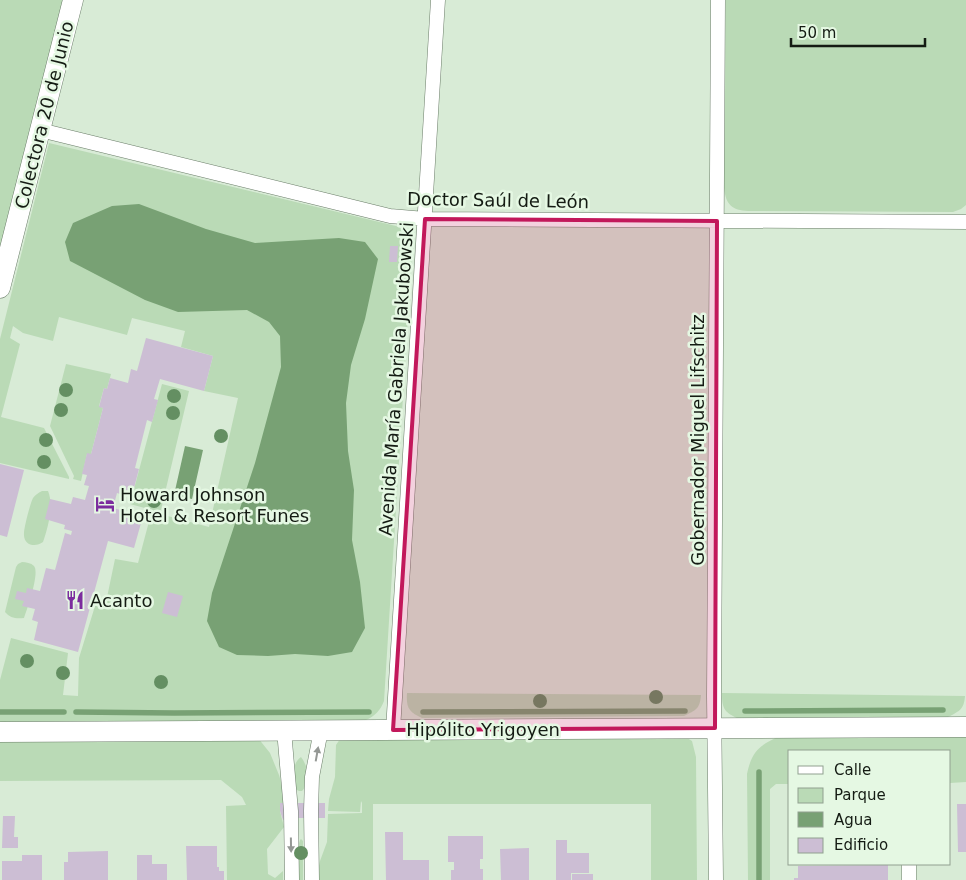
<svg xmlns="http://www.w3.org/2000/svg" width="966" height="880" font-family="'DejaVu Sans',sans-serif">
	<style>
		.green { fill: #badab6 }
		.water { fill: #78a174 }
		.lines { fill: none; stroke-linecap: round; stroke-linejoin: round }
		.stream { stroke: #78a174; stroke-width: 5.5 }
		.building { fill: #ccbed4 }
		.minor-casing { stroke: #6b7d69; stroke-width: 15 }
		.secondary-casing { stroke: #6b7d69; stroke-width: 21 }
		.minor { stroke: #fff; stroke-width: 14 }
		.secondary { stroke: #fff; stroke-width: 20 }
		.tree { fill: #648f62 }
		.oneway { fill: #959895 }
		.marked { fill: #c2185b; fill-opacity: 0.2; stroke: #c2185b; stroke-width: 4; stroke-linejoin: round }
		.labels { text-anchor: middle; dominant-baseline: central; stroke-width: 5; stroke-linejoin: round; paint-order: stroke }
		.street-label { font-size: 18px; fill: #141b13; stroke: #e5f8e3 }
		.poi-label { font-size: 18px; fill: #141b13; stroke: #e5f8e3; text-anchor: start }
	</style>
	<rect width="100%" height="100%" fill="#d8ebd6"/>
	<path class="green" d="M0,0H73L0,288Z
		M726,0H966V205L961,209L953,212L748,211C732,210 726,205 724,188Z
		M49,143L396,226C410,232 411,239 412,253L384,701C380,711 375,716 366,720L256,722L0,723V680L11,638L68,653L63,695L78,696L79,658L95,606L105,607L115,559L138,563L152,510L130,504L162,384L189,391L160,514L209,527L238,398L204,391L213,356L181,347L185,331L132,318L127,335L59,317L53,341L23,333L13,326L10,338L20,344L1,417L44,428L69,477V479L0,463V339Z
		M66,364L111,374L107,389L104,388L99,406L103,408L91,454H87L81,481L73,479L74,476L50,426Z
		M42,491H48C54,505 48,528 43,542C35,548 23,545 24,533C24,528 30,504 33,498C35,495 38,493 42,491Z
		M22,562C26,562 31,563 34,566C40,573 27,609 24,618C16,619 10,618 5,612L16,567L18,564Z
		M407,693L701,695C700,709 696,710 684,716L422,718C409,712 406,708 407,693Z
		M722,693L965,696C964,709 960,711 948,717L737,718C724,712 722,708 722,693Z
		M782,735H966V782L950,783V751H790V784H776L770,789V880H748L747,774C752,750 760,745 782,735Z
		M684,736L692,741L696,757L697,880H651V804H373V880H316L320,861L327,842L328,814L362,813V803L361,801L360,812L328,811L329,799L335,777L336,745L340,739Z
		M258,738L270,753L279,775L287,803L280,811L284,827L267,849L268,874L275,878L283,871V880H227L226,806L246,805L242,797L221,780L0,781V741Z
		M301,757C308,766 311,782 302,791H299L295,789C294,778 291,764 301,757Z
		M301,839L303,841V880H298V847L300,840Z"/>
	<path class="water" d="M139,204L206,229L255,243L339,238L365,242L378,259L365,319L351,365L346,403L348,451L354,490L352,540L360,582L365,628L352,652L328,656L295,654L268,656L237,655L219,647L207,621L212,593L255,463L281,367L280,336L269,322L247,310L178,312L145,300L70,261L65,242L73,223L112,206Z
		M185,446L203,450L192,499L174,495Z"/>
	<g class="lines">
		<path class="stream" d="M745,711L943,710
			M0,712H64
			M76,712L174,713L369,712
			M423,712L685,711
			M759,880V772"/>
	</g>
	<path class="building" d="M390,246H398L397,262H389Z
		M146,338L213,356L204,391L160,379L154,399L158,400L152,422L147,420L135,468L139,469L134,488L132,487L129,497L117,493L113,508L143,516L134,548L108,541L78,652L34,640L38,622L32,620L35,609L22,606L24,601L15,599L17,591L26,593L27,588L40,591L46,568L55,570L65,533L71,535L72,531L64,529L65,525L45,519L50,499L71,504L73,497L85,500L89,486L84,485L87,475L82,474L87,453L91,454L103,408L99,407L104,388L107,389L110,378L128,383L131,369L137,371Z
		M0,464L24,470L7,537L0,535Z
		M168,592L183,596L177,617L162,613Z
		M280,803H325V818H288L283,820L280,811Z
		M957,804H966V852H958Z
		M3,816H15L14,837H18V848H2Z
		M385,832H403V860H429V880H386Z
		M448,836H483V859H480V869H483V880H451V870H454V862H448Z
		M556,840H567V853H589V873H571V880H556Z
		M186,846H217V867H219V871H224V880H187Z
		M529,848V880H501L500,849Z
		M108,851V880H64V862H68V852Z
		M22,855H42V880H2V861H22Z
		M137,855H152V864H167V880H137Z
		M888,865V880H794V878H798V866Z
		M572,874H593V880H572Z"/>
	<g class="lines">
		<g class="minor-casing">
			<path id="minor" d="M40,130L390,216L425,219L966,222
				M284,730L291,811L292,880
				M393,730L438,0
				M909,864V880
				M312,880L311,811L312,777L321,730
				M716,880L714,696L718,0"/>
		</g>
		<g class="secondary-casing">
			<path id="secondary" d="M0,288L73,0
				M0,732L966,727"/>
		</g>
		<use href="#minor" class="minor"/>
		<use href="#secondary" class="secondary"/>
	</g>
	<g class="tree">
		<circle cx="66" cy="390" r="7"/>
		<circle cx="174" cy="396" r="7"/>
		<circle cx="61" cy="410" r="7"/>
		<circle cx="173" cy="413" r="7"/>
		<circle cx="221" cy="436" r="7"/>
		<circle cx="46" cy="440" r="7"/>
		<circle cx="44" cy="462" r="7"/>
		<circle cx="154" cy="501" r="7"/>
		<circle cx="27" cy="661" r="7"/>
		<circle cx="63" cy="673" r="7"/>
		<circle cx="161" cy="682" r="7"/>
		<circle cx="656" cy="697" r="7"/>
		<circle cx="540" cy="701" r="7"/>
		<circle cx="301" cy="853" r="7"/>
	</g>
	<defs><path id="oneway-solid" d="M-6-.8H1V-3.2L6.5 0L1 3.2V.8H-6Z" transform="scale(1.25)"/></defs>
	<g class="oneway">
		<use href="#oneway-solid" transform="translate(317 754) rotate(-80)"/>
		<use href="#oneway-solid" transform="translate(291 845) rotate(89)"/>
	</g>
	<path class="marked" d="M425,219L717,221L715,728L393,730Z"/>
	<defs>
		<g id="hotel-bare" transform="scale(1.5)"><path d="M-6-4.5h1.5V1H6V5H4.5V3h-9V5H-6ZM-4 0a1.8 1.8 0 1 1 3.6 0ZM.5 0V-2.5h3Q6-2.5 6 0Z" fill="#7c2d9e" stroke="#e5f8e3" stroke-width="2.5" paint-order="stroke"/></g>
		<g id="restaurant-bare" transform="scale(1.5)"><path d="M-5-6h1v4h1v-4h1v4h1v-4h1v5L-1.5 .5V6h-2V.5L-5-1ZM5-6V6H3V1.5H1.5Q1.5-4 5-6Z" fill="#7c2d9e" stroke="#e5f8e3" stroke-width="2.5" paint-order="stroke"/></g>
	</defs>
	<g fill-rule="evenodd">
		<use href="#hotel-bare" x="105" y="504"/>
		<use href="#restaurant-bare" x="75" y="600"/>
	</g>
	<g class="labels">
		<g class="street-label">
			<text transform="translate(44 115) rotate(-76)">Colectora 20 de Junio</text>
			<text transform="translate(498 200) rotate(1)">Doctor Saúl de León</text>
			<text transform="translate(396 379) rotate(-86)">Avenida María Gabriela Jakubowski</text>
			<text transform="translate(697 440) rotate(-90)">Gobernador Miguel Lifschitz</text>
			<text x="483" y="729">Hipólito Yrigoyen</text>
		</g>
		<g class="poi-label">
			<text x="120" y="494">Howard Johnson<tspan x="120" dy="21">Hotel &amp; Resort Funes</tspan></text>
			<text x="90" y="600">Acanto</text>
		</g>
	</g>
	<rect x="788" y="750" width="162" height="115" fill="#e5f8e3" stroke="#91a090"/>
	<rect x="798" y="766" width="25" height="8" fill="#ffffff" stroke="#91a090"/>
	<text x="834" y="775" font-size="15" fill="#141b13">Calle</text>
	<rect x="798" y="788" width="25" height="15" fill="#badab6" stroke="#91a090"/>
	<text x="834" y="800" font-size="15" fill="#141b13">Parque</text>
	<rect x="798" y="812" width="25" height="15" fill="#78a174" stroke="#91a090"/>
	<text x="834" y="825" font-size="15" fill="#141b13">Agua</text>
	<rect x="798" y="838" width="25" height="15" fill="#ccbed4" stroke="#91a090"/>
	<text x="834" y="850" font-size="15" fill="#141b13">Edificio</text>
	<path d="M791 38v8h134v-8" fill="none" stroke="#141b13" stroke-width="2.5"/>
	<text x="798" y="38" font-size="15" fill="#141b13" stroke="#e5f8e3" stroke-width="4" paint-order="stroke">50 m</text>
</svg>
